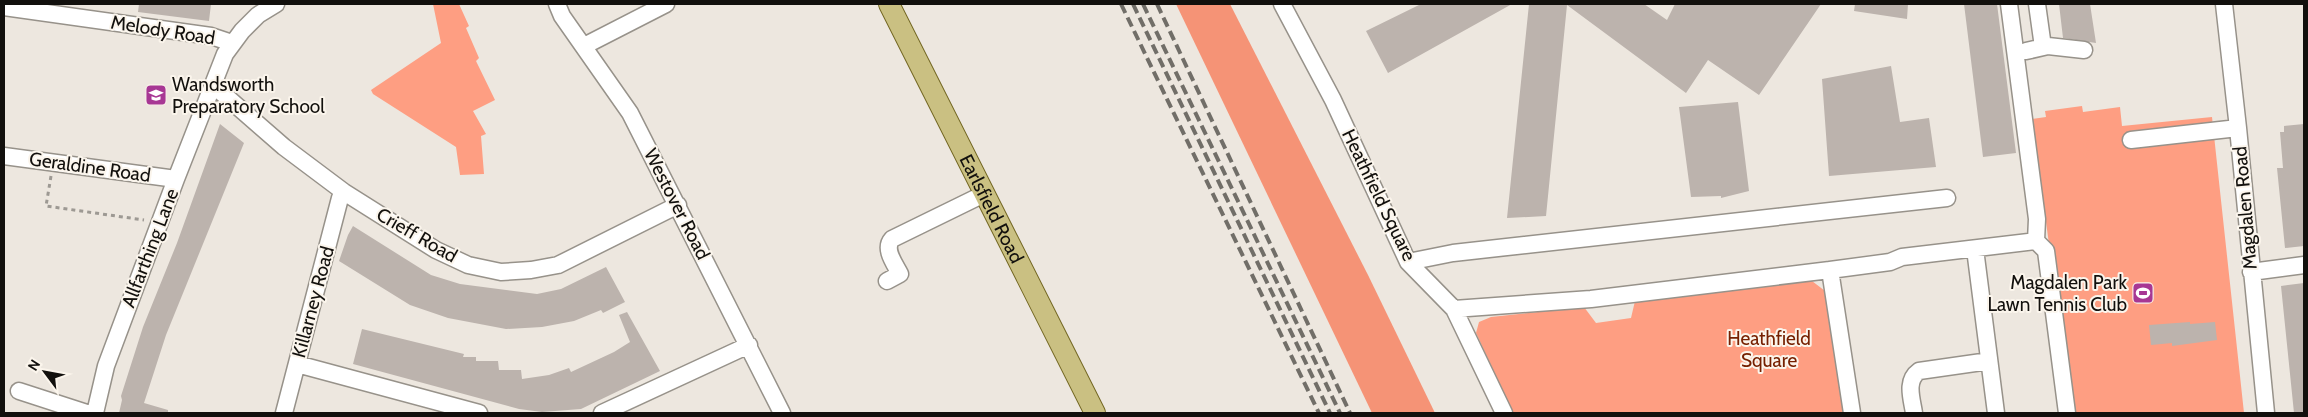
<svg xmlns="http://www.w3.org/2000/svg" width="2308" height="417" font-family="Cabin,sans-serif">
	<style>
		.green { fill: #fe9e82 }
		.forest { fill: #f59376 }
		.building { fill: #bcb3ad }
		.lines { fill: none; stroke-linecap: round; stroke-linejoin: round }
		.minor-casing { stroke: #97928a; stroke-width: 19 }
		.major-casing { stroke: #736723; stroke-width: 22 }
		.path { stroke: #9d9993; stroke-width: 3; stroke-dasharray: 4 4; stroke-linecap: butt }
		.minor { stroke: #fff; stroke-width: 16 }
		.major { stroke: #cac082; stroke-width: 20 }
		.rail { stroke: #716e68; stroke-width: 4; stroke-dasharray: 10 5; stroke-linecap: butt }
		.labels { text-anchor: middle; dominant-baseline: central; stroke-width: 4; stroke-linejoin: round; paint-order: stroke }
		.street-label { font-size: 19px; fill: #12100d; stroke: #fbf5ec }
		.poi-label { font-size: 19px; fill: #12100d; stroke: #fbf5ec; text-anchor: start }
		.park-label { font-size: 19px; fill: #762001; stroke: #fbf5ec }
	</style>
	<rect width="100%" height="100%" fill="#ede7df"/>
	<path class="green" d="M433,4H459L469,26L466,28L479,58L476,61L495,100L473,111L486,134L481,136L484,174L460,175L456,147L373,94L371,90L441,43Z
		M2082,106L2083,112L2120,107L2122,126L2212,117L2244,413H2072L2032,119L2046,117L2045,111Z
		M1812,281L1829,294L1843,413H1513L1476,333L1479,322L1491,317L1584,307L1596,323L1631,318L1635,301Z"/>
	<path class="forest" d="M1176,4H1230L1368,275L1435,413H1372Z"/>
	<path class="building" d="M139,4H211L209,21L138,12Z
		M1421,4H1512L1388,73L1366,31Z
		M1529,4H1644L1667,20L1675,4H1821L1759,95L1708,60L1686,93L1567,5L1546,216L1507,218Z
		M1855,4H1908L1907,19L1854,11Z
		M1964,4H1997L2016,153L1983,157Z
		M2059,4H2090L2096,43L2063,38Z
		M1891,66L1900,122L1929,118L1936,167L1829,176L1822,79Z
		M1738,102L1749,191L1721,198V196L1691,197L1679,107Z
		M220,124L244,143L166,335L144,403L168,410V413H119L122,400L121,396L143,327L177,243Z
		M2304,124V246L2285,248L2277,168H2283L2280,132H2284V126Z
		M353,226L431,275L460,284L537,294L561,289L606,267L625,302L603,313L601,310L574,321L542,327L506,329L448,318L410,305L339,261L348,235Z
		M2304,283V413H2294L2281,286Z
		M627,312L660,371L581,409L542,412L519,409L353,364L362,329L464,354L463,357H476V361H498L499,370H521L522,379L549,375L569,368L571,372L614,352L630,342L619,315Z
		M2190,322V324L2215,322L2217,340L2172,346V343L2151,345L2149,325Z"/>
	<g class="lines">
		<g class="minor-casing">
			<path id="minor" d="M557,4L562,16L630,113L782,413
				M1282,4L1333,100L1408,262L1454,309L1504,413
				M2009,4L2037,219L2036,241L2046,251L2067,413
				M2037,4L2043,47
				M2224,4L2238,128L2266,413
				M4,7L211,36L232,43
				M584,46L666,4
				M2026,51L2048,46L2084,50
				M213,85L284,147L344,192L436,250L468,265L501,272L531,270L558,265L678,205
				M2131,140L2238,128
				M4,156L176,179
				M1975,249L1996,413
				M1408,262L1453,253L1947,198
				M1830,270L1852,413
				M2251,272L2304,265
				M887,281L900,274C895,264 883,249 892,239L984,194
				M1454,309L1591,299L1830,270L1890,262L1902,257L2036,241
				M297,364L479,413
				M19,391L87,413
				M95,413L106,366L176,179L225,54L242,31L258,15L276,4
				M284,413L340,198L344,192
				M602,413L749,345
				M1914,413C1912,399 1905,381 1919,371L1989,361"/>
		</g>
		<g class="major-casing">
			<g id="major">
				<path id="s1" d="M889,4L1095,413"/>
			</g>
		</g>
		<path class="path" d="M51,176L46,206L144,220"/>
		<use href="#minor" class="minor"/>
		<use href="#major" class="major"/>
		<path class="rail" d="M1121,4L1319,413
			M1133,4L1330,413
			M1143,4L1340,413
			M1157,4L1350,413"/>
	</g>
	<defs>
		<g id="school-square" transform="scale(1.125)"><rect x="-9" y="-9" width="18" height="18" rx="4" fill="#a73794" stroke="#fbf5ec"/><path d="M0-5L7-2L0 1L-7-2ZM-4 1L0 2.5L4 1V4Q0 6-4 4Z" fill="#fff"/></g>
		<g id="stadium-square" transform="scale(1.125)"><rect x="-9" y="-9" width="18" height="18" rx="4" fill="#a73794" stroke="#fbf5ec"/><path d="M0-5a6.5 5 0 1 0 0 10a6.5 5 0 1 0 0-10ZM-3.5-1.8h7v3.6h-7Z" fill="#fff"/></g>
	</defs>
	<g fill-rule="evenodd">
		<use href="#school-square" x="156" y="95"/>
		<use href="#stadium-square" x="2143" y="293"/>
	</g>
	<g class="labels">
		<g class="street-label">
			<text transform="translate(163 30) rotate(9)">Melody Road</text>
			<text transform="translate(90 167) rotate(8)">Geraldine Road</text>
			<text transform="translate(1379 195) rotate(64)">Heathfield Square</text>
			<text transform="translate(677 204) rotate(63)">Westover Road</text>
			<text transform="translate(2245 208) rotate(-95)">Magdalen Road</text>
			<text stroke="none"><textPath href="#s1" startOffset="229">Earlsfield Road</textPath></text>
			<text transform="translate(417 235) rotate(30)">Crieff Road</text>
			<text transform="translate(150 248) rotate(-69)">Allfarthing Lane</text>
			<text transform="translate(313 302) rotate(-75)">Killarney Road</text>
		</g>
		<g class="poi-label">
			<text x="172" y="84">Wandsworth<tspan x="172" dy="22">Preparatory School</tspan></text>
			<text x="2127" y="282" text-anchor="end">Magdalen Park<tspan x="2127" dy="22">Lawn Tennis Club</tspan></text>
		</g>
		<g class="park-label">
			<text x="1769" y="338">Heathfield<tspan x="1769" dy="22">Square</tspan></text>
		</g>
	</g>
	<rect width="2308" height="417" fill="none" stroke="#12100d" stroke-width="10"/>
	<g transform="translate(45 372) rotate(302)" stroke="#fbf5ec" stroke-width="4" paint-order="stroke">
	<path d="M0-4L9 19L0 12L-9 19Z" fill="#12100d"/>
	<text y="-8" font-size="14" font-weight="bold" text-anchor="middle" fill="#12100d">N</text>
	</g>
</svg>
